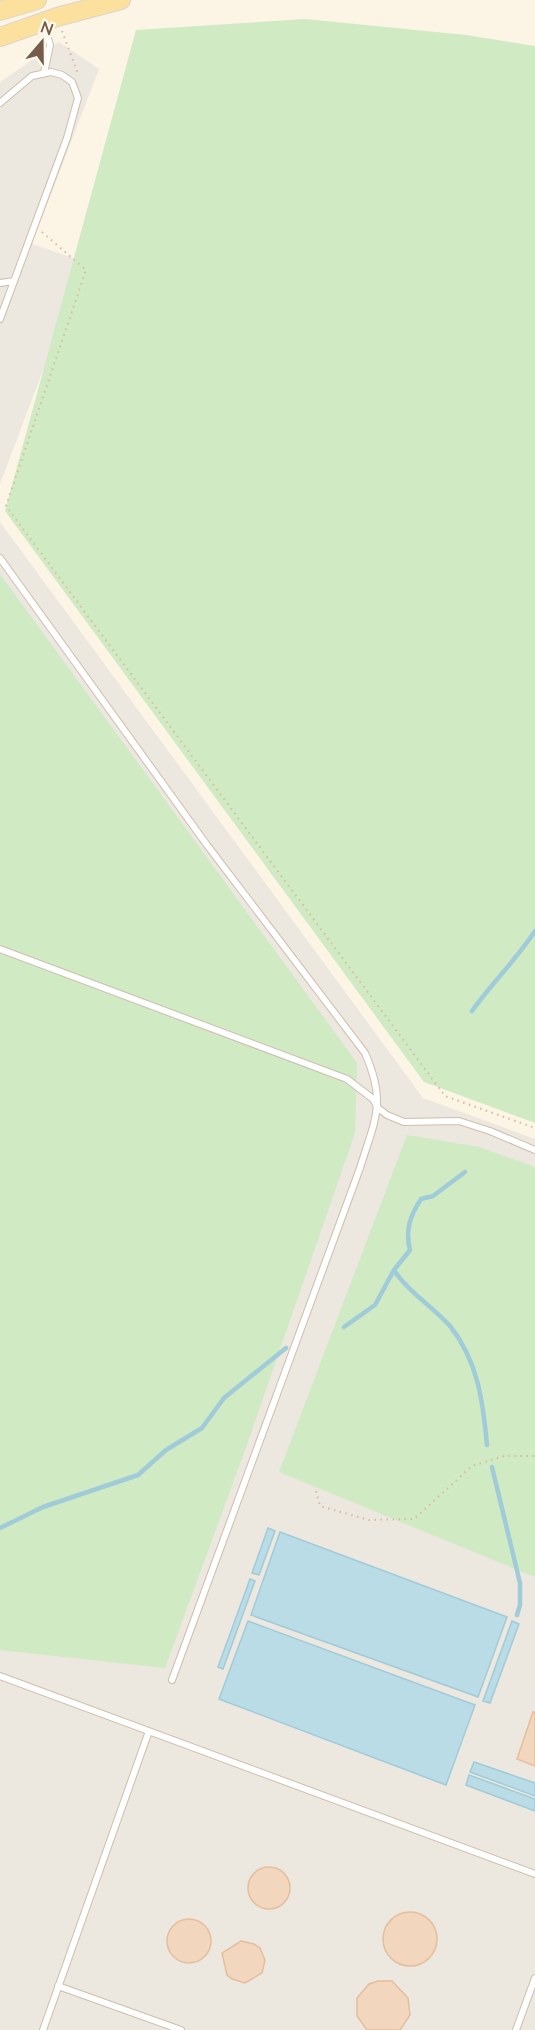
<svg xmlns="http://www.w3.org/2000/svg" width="535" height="2030" font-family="Lato,sans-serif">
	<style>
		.industrial { fill: #ece7df }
		.green { fill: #d0eac4 }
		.water { fill: #badce6; stroke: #a0cbd8; stroke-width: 1.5 }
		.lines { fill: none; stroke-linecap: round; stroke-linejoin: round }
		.stream { stroke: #a0cbd8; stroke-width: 4.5 }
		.building { fill: #f2d6bd; stroke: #e5be9d; stroke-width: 1.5 }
		.lane-casing { stroke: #cebeac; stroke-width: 8 }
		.primary-casing { stroke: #dbd5d0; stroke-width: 20 }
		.path { stroke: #d7baa0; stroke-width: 2; stroke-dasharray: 1.5 4.5; stroke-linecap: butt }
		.lane { stroke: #fff; stroke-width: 6 }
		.primary { stroke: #fbe09e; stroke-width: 18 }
	</style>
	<rect width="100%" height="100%" fill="#fcf5e5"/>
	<path class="industrial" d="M59,42L99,69L32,244L79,260L67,307L0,484V82Z
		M0,522L423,1098L535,1139V2030H0Z"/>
	<path class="green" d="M305,19L466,35L535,46V1123L424,1082L5,511L136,30Z
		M0,574L357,1063L355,1133L244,1453L165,1668L0,1650Z
		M407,1135L479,1147L535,1167V1577L279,1472Z"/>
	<path class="water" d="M268,1528L275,1531L259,1575L252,1573Z
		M280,1532L507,1617L478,1697L251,1615Z
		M250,1579L255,1581L223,1669L218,1667Z
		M248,1621L475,1705L446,1785L219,1699Z
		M512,1621L519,1624L490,1703L483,1701Z
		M474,1762L535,1783V1796L470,1772Z
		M469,1775L535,1799V1811L466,1785Z"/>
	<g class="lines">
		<path class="stream" d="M472,1011C492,983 516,960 535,931
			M394,1270C408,1292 432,1306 450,1326C478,1361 483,1402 487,1445
			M344,1327L375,1305L394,1270L410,1250C405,1230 410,1216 421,1199L433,1196L465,1172
			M492,1467L520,1583V1605L517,1615
			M0,1528L43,1507L138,1475L166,1450L202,1428L224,1398L286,1348"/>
	</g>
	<path class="building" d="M533,1712H535V1766L517,1759Z
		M248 1888a21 21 0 1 1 42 0a21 21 0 1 1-42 0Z
		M383 1939a27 27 0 1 1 54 0a27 27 0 1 1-54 0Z
		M167 1941a22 22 0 1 1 44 0a22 22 0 1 1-44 0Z
		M241,1941L254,1944L260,1948L265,1960L262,1973L245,1983L232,1979L227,1975L222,1953Z
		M378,1981H392L408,1998L410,2015L400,2030H367L357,2016V1998L369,1984Z"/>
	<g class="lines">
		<g class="lane-casing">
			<path id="lane" d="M44,73L50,45L44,24
				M0,103L32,76L51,72L62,75L72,82L78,98L67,138L0,319
				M0,283L14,281
				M0,558L207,845L365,1053C387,1103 375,1119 360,1168L172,1680
				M0,949L347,1079L373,1099L378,1108L387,1115L404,1122L459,1121L490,1131L535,1150
				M0,1676L535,1874
				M58,1986L181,2030
				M43,2030L149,1731
				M516,2030L535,1978"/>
		</g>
		<g class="primary-casing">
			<path id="primary" d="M0,11L37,0
				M0,37L57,17L121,0"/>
		</g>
		<path class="path" d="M62,31L78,74
			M42,232L86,270L6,506L445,1096L535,1128
			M316,1491L320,1506L369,1520L414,1519L472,1466L504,1456H535"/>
		<use href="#lane" class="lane"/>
		<use href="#primary" class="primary"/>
	</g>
	<g transform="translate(42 42) rotate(20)" stroke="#fff9ec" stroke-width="4.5" paint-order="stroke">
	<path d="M0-4.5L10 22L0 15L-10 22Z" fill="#765d4a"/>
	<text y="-9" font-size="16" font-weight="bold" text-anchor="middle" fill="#765d4a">N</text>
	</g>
</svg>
